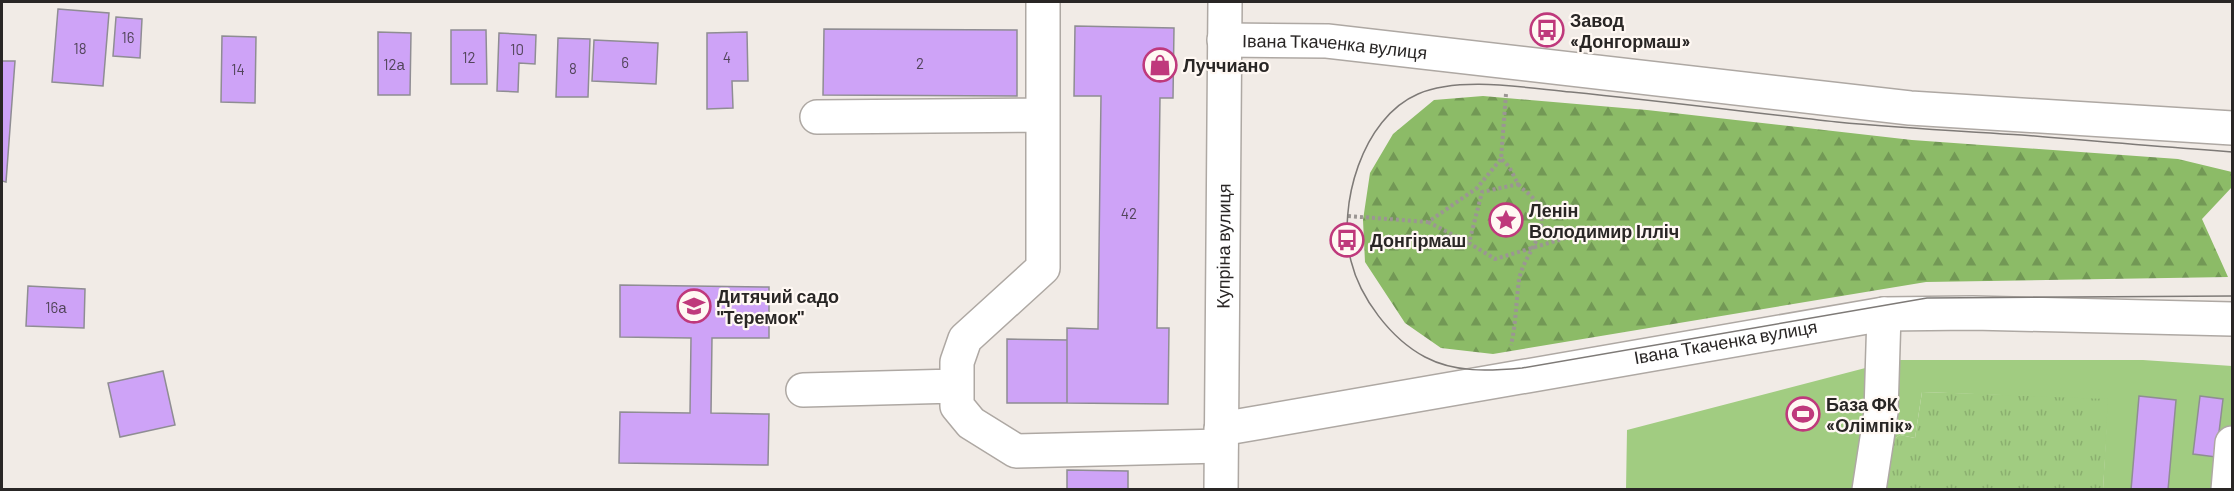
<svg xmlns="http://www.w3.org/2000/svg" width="2234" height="491" font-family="Barlow,sans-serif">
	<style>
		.grass { fill: url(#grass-tufts) }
		.forest { fill: url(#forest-firs) }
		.park { fill: #a1cc81 }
		.building { fill: #cea3f7; stroke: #8f8d93; stroke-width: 1.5 }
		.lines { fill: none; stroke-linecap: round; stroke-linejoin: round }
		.minor-casing { stroke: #aea8a3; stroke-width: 36 }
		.major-casing { stroke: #aea8a3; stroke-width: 36 }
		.path { stroke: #9b9693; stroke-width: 4; stroke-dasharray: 3 3; stroke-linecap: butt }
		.minor { stroke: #fff; stroke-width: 33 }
		.major { stroke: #fff; stroke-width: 33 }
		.tram { stroke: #7e7a77; stroke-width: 1.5 }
		.labels { text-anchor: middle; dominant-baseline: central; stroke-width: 4.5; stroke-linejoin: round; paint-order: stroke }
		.number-label { font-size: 15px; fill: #52455a }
		.poi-label { font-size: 18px; font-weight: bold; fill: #292625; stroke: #fff8f3; text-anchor: start }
		.street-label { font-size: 18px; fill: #292625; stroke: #fff8f3 }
	</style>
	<defs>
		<pattern id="grass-tufts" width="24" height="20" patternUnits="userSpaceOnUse" patternTransform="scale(1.5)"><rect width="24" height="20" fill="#a1cc81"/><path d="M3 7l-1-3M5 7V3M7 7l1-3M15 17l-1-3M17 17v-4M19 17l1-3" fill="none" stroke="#8baf6f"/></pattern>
		<pattern id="forest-firs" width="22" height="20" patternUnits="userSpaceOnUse" patternTransform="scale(1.5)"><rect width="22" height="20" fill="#8cbb67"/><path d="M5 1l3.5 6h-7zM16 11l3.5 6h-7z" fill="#729855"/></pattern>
	</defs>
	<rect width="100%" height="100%" fill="#f1ebe6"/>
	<path class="grass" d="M1922,392L2109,398L2103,489L1885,490L1891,441L1900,435L1915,438Z"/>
	<path class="forest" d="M1483,96L1647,110L1912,140L2178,159L2232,172V187L2202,219L2228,277L1926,282L1493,354L1441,348L1405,323L1365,262L1363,220L1370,173L1393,134L1434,100Z"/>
	<path class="park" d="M1896,360H2143L2232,366V489H2103L2108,399L1922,392L1915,438L1900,435L1891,441L1885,489L1626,490L1627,430Z"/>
	<path class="building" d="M58,9L109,13L103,86L52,82Z
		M116,17L142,19L140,58L113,56Z
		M1075,26L1174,28L1173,98H1160L1157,328H1169L1168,404L1067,403V328L1098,329L1101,96H1074Z
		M824,29L1017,30V96L823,95Z
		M451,30H486L487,84H451Z
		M378,32L411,33L410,95H378Z
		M747,32L748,81H732L733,108L707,109V33Z
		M499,33L536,35L535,64L519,63L518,92L497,91Z
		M222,36L256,37L255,103L221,102Z
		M558,38L590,39L588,97H556Z
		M594,40L658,43L656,84L592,81Z
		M2,61H15L6,182L2,181Z
		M620,285L769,287V338H712L711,413L769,414L768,465L619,463L620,412L690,413L691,338L620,337Z
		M28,286L85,289L84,328L26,326Z
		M1007,339L1067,340V403H1007Z
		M163,371L175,425L120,437L108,383Z
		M2139,396L2176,400L2168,490H2131Z
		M2200,396L2223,399L2216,457L2193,454Z
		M1067,470L1128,471V490H1067Z"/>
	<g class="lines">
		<g class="minor-casing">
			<path id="minor" d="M1043,2V268L965,339L957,362V406L971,423L1016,451L1221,446
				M817,117L1043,115
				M803,390L956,386
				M1869,490L1881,412L1884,314
				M2228,490L2232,443"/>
		</g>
		<g class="major-casing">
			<g id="major">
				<path id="s1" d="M1224,40L1327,41L1910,108L2232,128"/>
				<path id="s2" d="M1221,429L1884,314L1973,313L2232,319"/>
				<path id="s3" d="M1221,490L1225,2"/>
			</g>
		</g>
		<path class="path" d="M1506,94L1501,159C1512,167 1512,175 1519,185C1524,191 1532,195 1536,202C1554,230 1523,254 1519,280C1516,302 1516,324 1511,345
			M1519,184L1482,192L1469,243L1495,259L1579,234
			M1348,216L1428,222L1477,188L1501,159
			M1428,222L1469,243"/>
		<use href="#minor" class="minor"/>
		<use href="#major" class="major"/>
		<path class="tram" d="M2232,152C2162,147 2092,141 2022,135C1960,131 1898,128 1837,122C1748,112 1660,101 1571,92C1526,88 1460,76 1418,94C1362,118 1337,206 1351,261C1360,298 1391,339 1425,357C1455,373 1489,371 1522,368L1927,298L2232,296"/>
	</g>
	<defs>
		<g id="bus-ring" transform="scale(1.725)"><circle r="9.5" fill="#fff8f3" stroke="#bf397c" stroke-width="1.5"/><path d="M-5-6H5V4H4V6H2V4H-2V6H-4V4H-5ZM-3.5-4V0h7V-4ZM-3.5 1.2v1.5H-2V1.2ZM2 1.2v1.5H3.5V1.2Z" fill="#bf397c"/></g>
		<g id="shop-ring" transform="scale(1.725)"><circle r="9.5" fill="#fff8f3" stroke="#bf397c" stroke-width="1.5"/><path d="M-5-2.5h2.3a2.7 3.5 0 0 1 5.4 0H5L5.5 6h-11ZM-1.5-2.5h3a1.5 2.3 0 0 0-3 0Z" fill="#bf397c"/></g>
		<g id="sight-ring" transform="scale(1.725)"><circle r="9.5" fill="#fff8f3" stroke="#bf397c" stroke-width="1.5"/><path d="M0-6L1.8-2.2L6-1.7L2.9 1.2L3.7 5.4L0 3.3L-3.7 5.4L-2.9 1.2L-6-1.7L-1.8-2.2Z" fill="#bf397c"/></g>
		<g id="school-ring" transform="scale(1.725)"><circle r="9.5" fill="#fff8f3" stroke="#bf397c" stroke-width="1.5"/><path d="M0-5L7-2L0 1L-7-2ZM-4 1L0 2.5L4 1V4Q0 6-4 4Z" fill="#bf397c"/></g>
		<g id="stadium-ring" transform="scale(1.725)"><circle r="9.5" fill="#fff8f3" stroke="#bf397c" stroke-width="1.5"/><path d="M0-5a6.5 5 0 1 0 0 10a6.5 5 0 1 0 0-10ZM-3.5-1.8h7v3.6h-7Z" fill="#bf397c"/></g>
	</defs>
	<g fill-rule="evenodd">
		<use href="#bus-ring" x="1547" y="30"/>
		<use href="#shop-ring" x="1160" y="65"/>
		<use href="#sight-ring" x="1506" y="220"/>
		<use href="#bus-ring" x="1347" y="240"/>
		<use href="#school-ring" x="694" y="306"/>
		<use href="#stadium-ring" x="1803" y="414"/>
	</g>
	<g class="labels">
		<g class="number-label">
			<text x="128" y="37">16</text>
			<text x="80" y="48">18</text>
			<text x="517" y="49">10</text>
			<text x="469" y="57">12</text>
			<text x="727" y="57">4</text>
			<text x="625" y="62">6</text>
			<text x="920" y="63">2</text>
			<text x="394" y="64">12а</text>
			<text x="573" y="68">8</text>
			<text x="238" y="69">14</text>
			<text x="1129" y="213">42</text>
			<text x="56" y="307">16а</text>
		</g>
		<g class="poi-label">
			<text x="1570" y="20">Завод<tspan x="1570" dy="21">«Донгормаш»</tspan></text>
			<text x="1183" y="65">Луччиано</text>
			<text x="1529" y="210">Ленін<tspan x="1529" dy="21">Володимир Ілліч</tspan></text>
			<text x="1370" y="240">Донгірмаш</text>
			<text x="717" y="296">Дитячий садо<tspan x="717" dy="21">"Теремок"</tspan></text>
			<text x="1826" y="404">База ФК<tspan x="1826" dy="21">«Олімпік»</tspan></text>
		</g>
		<g class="street-label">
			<text stroke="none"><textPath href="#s1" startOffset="111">Івана Ткаченка вулиця</textPath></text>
			<text stroke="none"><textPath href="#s3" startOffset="244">Купріна вулиця</textPath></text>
			<text stroke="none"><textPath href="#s2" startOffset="512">Івана Ткаченка вулиця</textPath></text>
		</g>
	</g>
	<rect width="2234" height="491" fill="none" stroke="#292625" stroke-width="6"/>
</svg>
